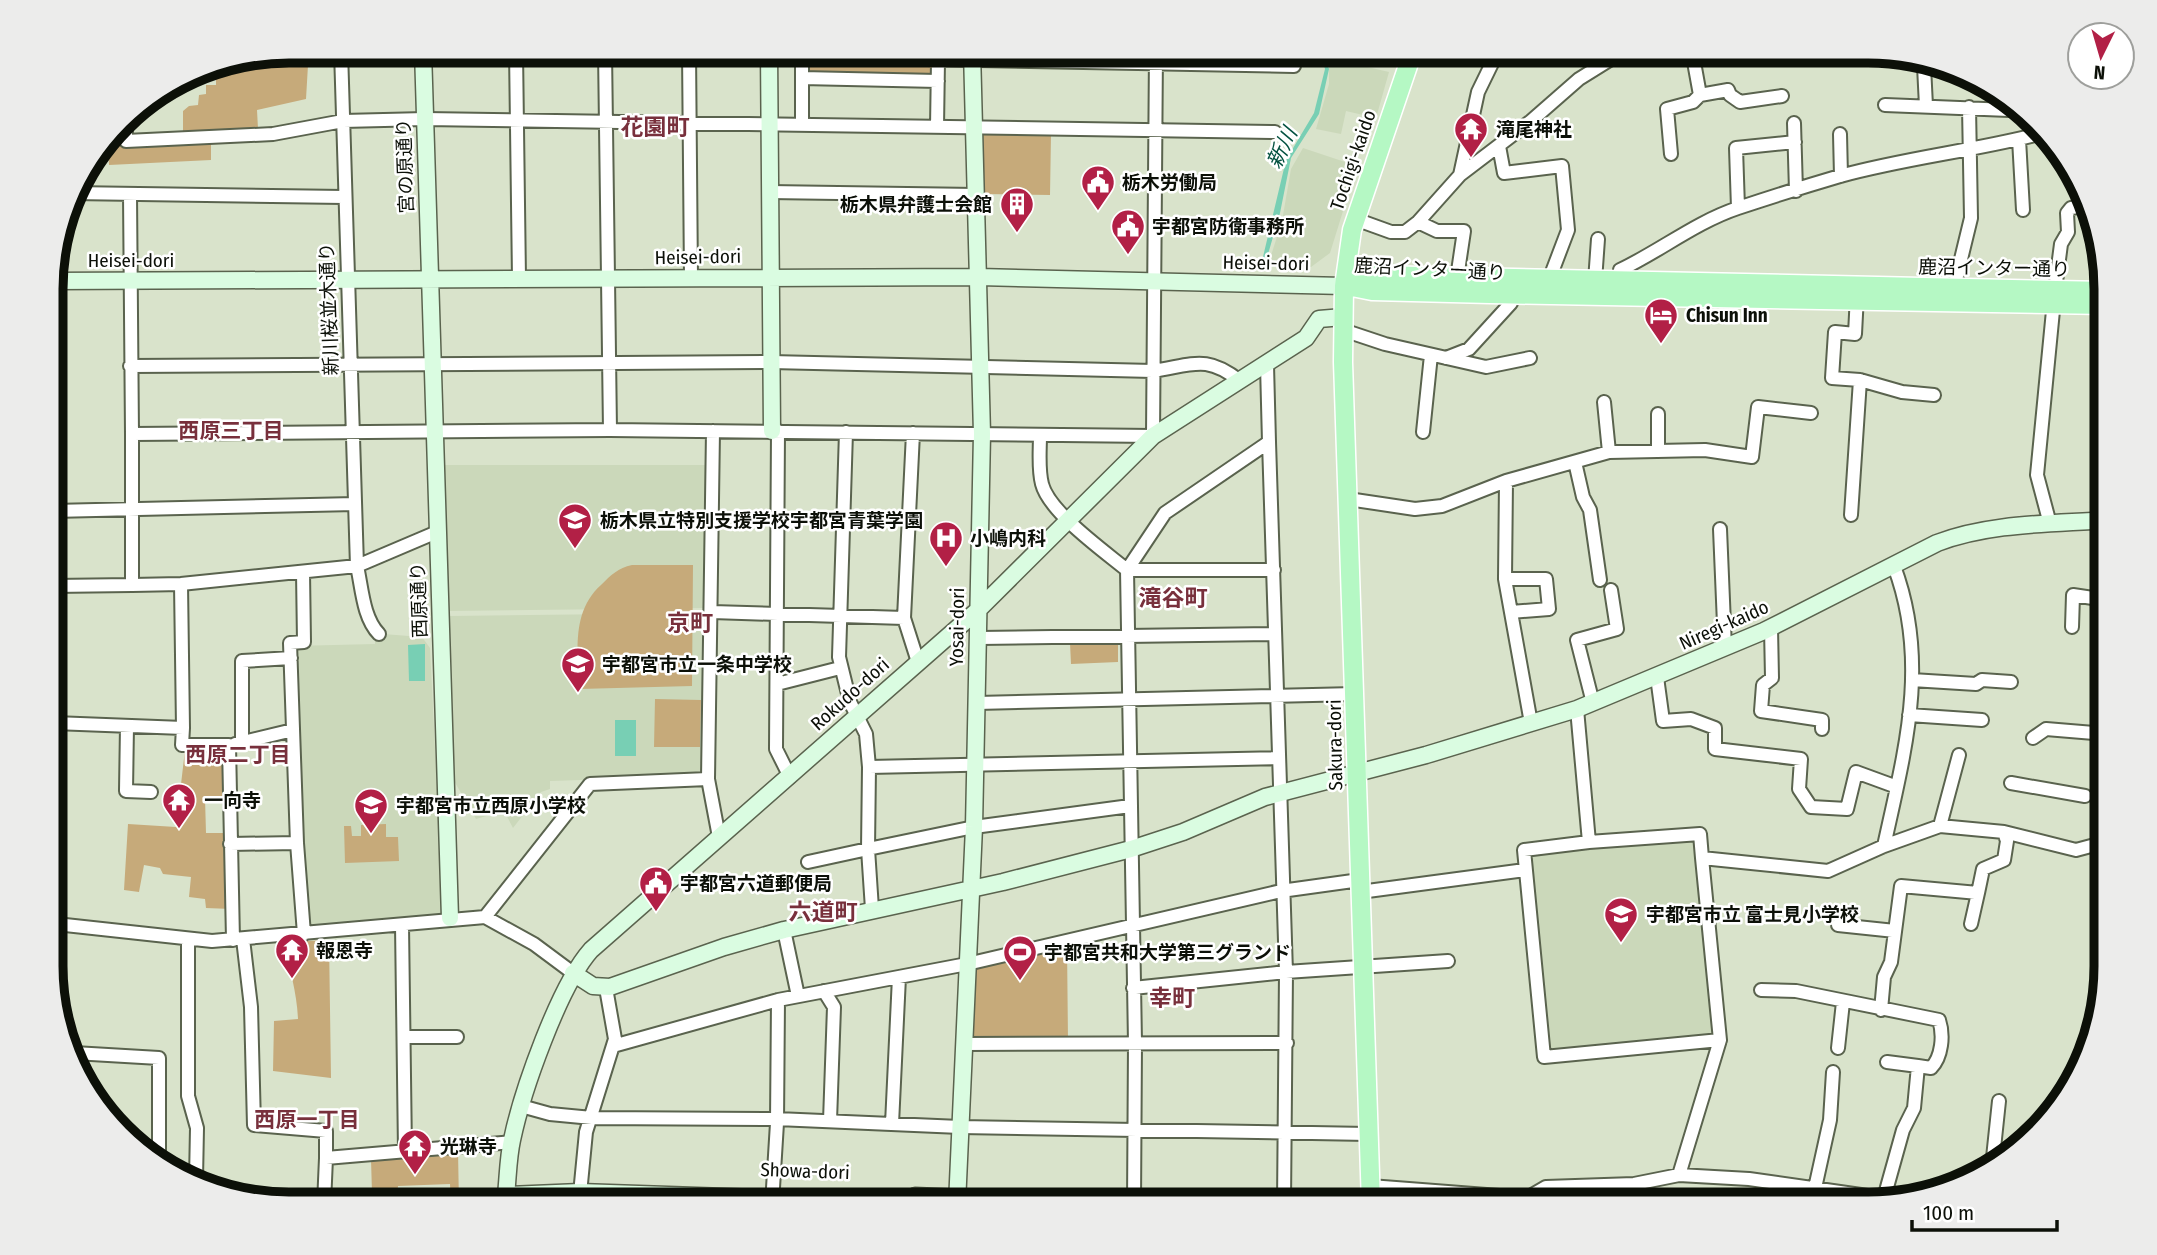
<svg xmlns="http://www.w3.org/2000/svg" width="2157" height="1255" font-family="'Fira Sans Condensed','Noto Sans JP',sans-serif">
	<style>
		.built { fill: #cbd8ba }
		.green { fill: #c6aa7a }
		.water { fill: #78cfb4 }
		.lines { fill: none; stroke-linecap: round; stroke-linejoin: round }
		.street-casing { stroke: #5a634e; stroke-width: 16 }
		.secondary-casing { stroke: #5a634e; stroke-width: 19 }
		.primary-casing { stroke: #fff; stroke-width: 21 }
		.street { stroke: #fff; stroke-width: 12 }
		.secondary { stroke: #dafce1; stroke-width: 16 }
		.primary { stroke: #b5f8c4; stroke-width: 18 }
		.labels { text-anchor: middle; dominant-baseline: central; stroke-width: 5; stroke-linejoin: round; paint-order: stroke }
		.poi-label { font-size: 19px; font-weight: bold; fill: #0c1008; stroke: #fff; text-anchor: start }
		.street-label { font-size: 19px; fill: #0c1008; stroke: #fff }
		.water-label { font-size: 21px; font-style: italic; fill: #035140; stroke: #fff }
		.neighbourhood-label { font-size: 21px; font-weight: bold; fill: #78303c; stroke: #fff }
		.quarter-label { font-size: 23px; font-weight: bold; fill: #78303c; stroke: #fff }
		.rim { fill: none; stroke: #0c1008; stroke-width: 9 }
	</style>
	<rect width="100%" height="100%" fill="#d9e3cb"/>
	<path class="built" d="M1329,58L1389,72L1376,118L1346,111L1341,134L1316,129L1329,84Z
		M1303,148L1357,166L1330,253L1311,267L1268,265L1282,221L1291,169Z
		M442,465H706L705,608L447,611Z
		M706,613L704,773L700,776L550,781V789L541,792L513,828L504,811L476,819L453,779L449,616Z
		M383,634L422,637L430,648L443,907L440,914L308,927L293,646L375,644V635Z
		M1694,839L1715,1034L1547,1051L1527,854Z"/>
	<path class="green" d="M288,51L296,64L308,65L306,99L257,110L258,129L183,131V111L189,106L198,105L199,95L206,94V85H216V65Z
		M805,61L935,65V77L805,75Z
		M983,134H1051L1050,195L984,194Z
		M211,142V160L109,165L108,146Z
		M632,565H693L692,686L579,689C578,652 571,612 601,585C611,575 618,568 632,565Z
		M1118,642V662L1071,664L1070,643Z
		M655,699L701,700L700,747H654Z
		M185,750L228,751L229,798H205L206,833H230L231,909L206,908L205,899L189,897L191,877L163,874L160,868L144,865L139,892L124,890L128,824L176,827Z
		M386,824V837H398L399,861L345,863L344,826H351L352,836H361V825Z
		M329,940L331,1078L273,1071L274,1021L298,1019C297,992 289,969 285,942Z
		M1067,944L1068,1041L974,1039L971,1036L974,967Z
		M458,1151L459,1204H451L450,1184L398,1186L396,1204L329,1203V1195L372,1193L371,1159Z"/>
	<path class="water" d="M1320,51L1323,52L1329,69L1319,114L1291,158L1280,213L1266,261H1262L1286,160L1314,113L1325,69Z
		M425,644V681H409L408,645Z
		M615,720H636V756H615Z"/>
	<g class="lines">
		<g class="street-casing">
			<path id="street" d="M341,51L357,566C362,588 363,618 379,634
				M516,51L519,279
				M605,51L610,430
				M689,51L691,278
				M1784,51L1785,55
				M769,56L1294,66
				M802,57V124
				M1616,58L1664,51
				M1924,66L1926,106
				M802,78L938,81
				M1700,95L1728,90L1730,95L1740,102L1782,96
				M1885,105L2009,110
				M126,118V141L273,134L343,121L425,119L1275,132
				M1794,123L1796,191
				M937,127L938,61
				M1840,134L1841,176
				M2019,139L2023,210
				M1499,146L1504,173L1562,166L1568,230L1549,280
				M1671,154L1667,109L1693,102L1700,95L1692,51
				M1460,175L1531,121L1579,79L1624,51
				M769,192L976,195
				M72,193L344,197
				M130,194L132,434L610,430L1153,436L1156,51
				M1738,208L1736,148L1795,142
				M1355,219L1391,232H1405L1418,222L1460,175L1478,92L1498,51
				M1418,222L1437,231H1464L1457,278
				M1595,281L1598,239
				M1619,281L1620,270C1660,251 1696,222 1738,208C1771,197 1806,186 1840,176C1905,158 1973,151 2039,134
				M1954,288L1971,218L1969,107
				M1857,295L1855,334L1835,332L1832,378L1860,380
				M1343,330L1385,344L1486,367L1530,358
				M1446,358L1469,349L1511,303
				M130,366L771,362L1153,371C1193,365 1206,354 1240,381
				M1604,402L1609,452
				M1658,414V451
				M713,431L708,779L719,837
				M778,431L776,749L790,777
				M846,432L839,657L850,702L866,734L869,767L868,849L974,827L1130,806
				M1423,432L1431,355
				M913,433L904,618L918,662
				M1040,435C1040,450 1038,469 1042,484C1049,512 1104,551 1127,570H1274
				M1269,442L1286,972L1284,1204
				M1575,462L1583,497L1590,510L1600,580
				M1506,481L1505,579L1531,723
				M1348,499L1415,509L1442,506L1506,481L1609,452L1705,450L1752,457L1758,407L1811,413
				M53,511L355,504
				M1851,515L1860,380L1902,392L1934,395
				M2050,524L2037,475L2055,290L2061,244L2068,232L2067,213L2071,208L2085,206
				M1720,529L1725,648
				M303,572L304,642L290,643L297,843L304,934
				M1505,579H1546L1549,609L1511,612
				M181,584L183,728
				M132,585L181,584L357,566L437,532
				M53,586L132,585V434
				M712,612L904,618
				M2072,627L2073,595L2106,600
				M1771,628L1772,678L1763,685L1761,711L1822,720V729
				M979,638L1274,634
				M1657,677L1663,721L1691,719L1715,728V749L1801,759L1799,789L1811,807L1847,809L1856,772L1897,787
				M1912,680L1976,684L1982,680L2011,682
				M777,684L840,668
				M977,703L1355,694
				M1593,703L1577,640L1617,629L1611,590
				M1577,709L1589,842L1700,834L1702,858L1828,871L1884,846L1940,826L2004,832L2076,850L2106,842
				M1909,715L1982,720
				M54,723L183,728L182,745H229L233,940
				M127,726L126,791L151,792
				M2033,738L2046,729L2094,733
				M242,743V661L291,658
				M235,744L293,730
				M869,767L1278,758
				M2011,783L2085,796
				M1940,826L1959,755
				M1589,842L1524,850L1544,1057L1720,1040L1702,858
				M230,844L297,843
				M1884,846C1905,750 1930,662 1894,566
				M808,862L868,849L872,909
				M1360,892L1525,870
				M485,917L590,784L708,779
				M56,924L212,941L485,917L534,944L573,973
				M1971,924L1978,893
				M402,925L405,1151
				M1838,925L1895,931
				M784,930L798,996
				M243,939L251,1007L254,1125L326,1131V1158
				M188,940V1096L197,1128L196,1179
				M1133,988L1286,972L1448,961
				M1761,990L1796,991L1939,1020C1944,1035 1942,1057 1931,1068L1918,1066L1914,1108L1903,1130L1884,1198
				M824,991L834,1007L830,1121
				M1881,1010L1884,977L1891,962L1901,886L1978,893L1983,869L2004,860L2007,841L2004,832
				M404,1037H457
				M964,1044L1287,1043
				M613,1046L778,1000L967,964L1281,891L1360,880
				M1838,1048L1843,1002
				M74,1053L159,1058V1163
				M1887,1062L1918,1066
				M521,1106L550,1114L592,1118L777,1119L960,1127L1368,1134
				M892,1124L899,977
				M1992,1167L1999,1101
				M1679,1175L1720,1040
				M1370,1186L1527,1198L1546,1187L1634,1184L1679,1175L1749,1179L1896,1200
				M1815,1188L1830,1120L1833,1072
				M247,1193L324,1201
				M324,1204L326,1158L512,1142
				M579,1204L586,1132L615,1039L606,988
				M772,1204L777,1123L778,1000
				M1134,1204L1135,1043L1127,570L1165,513L1269,442L1267,365"/>
		</g>
		<g class="secondary-casing">
			<path id="secondary" d="M423,51L450,918
				M769,51L772,431
				M53,281L979,277L1344,286
				M53,476V538
				M53,607L56,1006
				M573,973L593,986L610,987L724,947L784,930L1003,882L1131,849L1183,832L1265,797L1426,755L1577,709L1764,631L1937,543C1989,523 2050,524 2106,520
				M915,1196L1102,1204
				M928,1204L580,1192L506,1195C508,1177 508,1158 512,1140C522,1092 559,986 591,950L978,610L1153,436L1306,338L1319,319L1343,317
				M957,1204L974,827L982,434L972,51"/>
		</g>
		<g class="primary-casing">
			<path id="primary" d="M1344,286L1374,275L2106,291
				M1347,286L1372,291L1490,294L2106,305
				M1371,1204L1343,362L1344,286L1352,230L1413,51"/>
		</g>
		<use href="#street" class="street"/>
		<use href="#secondary" class="secondary"/>
		<use href="#primary" class="primary"/>
	</g>
	<defs>
		<g id="temple-pin" transform="scale(1.75)"><path d="M0 17L-7.5 6A9.5 9.5 0 1 1 7.5 6Z" fill="#b22046" stroke="#fff"/><path d="M0-6L5-2H3V0L6.5 2.5H4V6H1.5V3h-3V6H-4V2.5H-6.5L-3 0V-2H-5Z" fill="#fff"/></g>
		<g id="civic-pin" transform="scale(1.75)"><path d="M0 17L-7.5 6A9.5 9.5 0 1 1 7.5 6Z" fill="#b22046" stroke="#fff"/><path d="M-.6-6.5H3V-4.5H.6V-3L4-1V1h2V6H-6V1h2V-1L-.6-3ZM-1.2 2.5V6h2.4V2.5Z" fill="#fff"/></g>
		<g id="building-pin" transform="scale(1.75)"><path d="M0 17L-7.5 6A9.5 9.5 0 1 1 7.5 6Z" fill="#b22046" stroke="#fff"/><path d="M-4-6H4V6H1V3H-1V6H-4ZM-2.5-4.3h1.7v1.8h-1.7ZM.8-4.3h1.7v1.8H.8ZM-2.5-1h1.7V.8h-1.7ZM.8-1h1.7V.8H.8Z" fill="#fff"/></g>
		<g id="hotel-pin" transform="scale(1.75)"><path d="M0 17L-7.5 6A9.5 9.5 0 1 1 7.5 6Z" fill="#b22046" stroke="#fff"/><path d="M-6-4.5h1.5V1H6V5H4.5V3h-9V5H-6ZM-4 0a1.8 1.8 0 1 1 3.6 0ZM.5 0V-2.5h3Q6-2.5 6 0Z" fill="#fff"/></g>
		<g id="school-pin" transform="scale(1.75)"><path d="M0 17L-7.5 6A9.5 9.5 0 1 1 7.5 6Z" fill="#b22046" stroke="#fff"/><path d="M0-5L7-2L0 1L-7-2ZM-4 1L0 2.5L4 1V4Q0 6-4 4Z" fill="#fff"/></g>
		<g id="hospital-pin" transform="scale(1.75)"><path d="M0 17L-7.5 6A9.5 9.5 0 1 1 7.5 6Z" fill="#b22046" stroke="#fff"/><path d="M-5-5h3v3.5h4V-5h3V5h-3V1.5h-4V5h-3Z" fill="#fff"/></g>
		<g id="stadium-pin" transform="scale(1.75)"><path d="M0 17L-7.5 6A9.5 9.5 0 1 1 7.5 6Z" fill="#b22046" stroke="#fff"/><path d="M0-5a6.5 5 0 1 0 0 10a6.5 5 0 1 0 0-10ZM-3.5-1.8h7v3.6h-7Z" fill="#fff"/></g>
	</defs>
	<g fill-rule="evenodd">
		<use href="#temple-pin" x="1471" y="129"/>
		<use href="#civic-pin" x="1098" y="182"/>
		<use href="#building-pin" x="1017" y="204"/>
		<use href="#civic-pin" x="1128" y="226"/>
		<use href="#hotel-pin" x="1661" y="315"/>
		<use href="#school-pin" x="575" y="520"/>
		<use href="#hospital-pin" x="946" y="538"/>
		<use href="#school-pin" x="578" y="664"/>
		<use href="#temple-pin" x="179" y="800"/>
		<use href="#school-pin" x="371" y="805"/>
		<use href="#civic-pin" x="656" y="883"/>
		<use href="#school-pin" x="1621" y="914"/>
		<use href="#temple-pin" x="292" y="950"/>
		<use href="#stadium-pin" x="1020" y="952"/>
		<use href="#temple-pin" x="415" y="1146"/>
	</g>
	<g class="labels">
		<g class="poi-label">
			<text x="1496" y="129">滝尾神社</text>
			<text x="1122" y="182">栃木労働局</text>
			<text x="992" y="204" text-anchor="end">栃木県弁護士会館</text>
			<text x="1152" y="226">宇都宮防衛事務所</text>
			<text x="1686" y="315">Chisun Inn</text>
			<text x="600" y="520">栃木県立特別支援学校宇都宮青葉学園</text>
			<text x="970" y="538">小嶋内科</text>
			<text x="602" y="664">宇都宮市立一条中学校</text>
			<text x="204" y="800">一向寺</text>
			<text x="396" y="805">宇都宮市立西原小学校</text>
			<text x="680" y="883">宇都宮六道郵便局</text>
			<text x="1646" y="914">宇都宮市立 富士見小学校</text>
			<text x="316" y="950">報恩寺</text>
			<text x="1044" y="952">宇都宮共和大学第三グランド</text>
			<text x="440" y="1146">光琳寺</text>
		</g>
		<g class="street-label">
			<text transform="translate(1353 160) rotate(-71)">Tochigi-kaido</text>
			<text transform="translate(405 166) rotate(-92)">宮の原通り</text>
			<text transform="translate(698 257) rotate(-1)">Heisei-dori</text>
			<text x="131" y="260">Heisei-dori</text>
			<text transform="translate(1266 263) rotate(1)">Heisei-dori</text>
			<text transform="translate(1994 268) rotate(1)">鹿沼インター通り</text>
			<text transform="translate(1430 269) rotate(3)">鹿沼インター通り</text>
			<text transform="translate(329 309) rotate(-92)">新川桜並木通り</text>
			<text transform="translate(419 600) rotate(-92)">西原通り</text>
			<text transform="translate(1724 625) rotate(-24)">Niregi-kaido</text>
			<text transform="translate(957 627) rotate(-89)">Yosai-dori</text>
			<text transform="translate(850 694) rotate(-42)">Rokudo-dori</text>
			<text transform="translate(1335 745) rotate(-91)">Sakura-dori</text>
			<text transform="translate(805 1171) rotate(2)">Showa-dori</text>
		</g>
		<g class="water-label">
			<text transform="translate(1282 148) rotate(-64)">新川</text>
		</g>
		<g class="neighbourhood-label">
			<text x="231" y="431">西原三丁目</text>
			<text x="238" y="755">西原二丁目</text>
			<text x="307" y="1120">西原一丁目</text>
		</g>
		<g class="quarter-label">
			<text x="655" y="127">花園町</text>
			<text x="1173" y="598">滝谷町</text>
			<text x="690" y="623">京町</text>
			<text x="823" y="912">六道町</text>
			<text x="1172" y="998">幸町</text>
		</g>
	</g>
	<path d="M0 0H2157V1255H0ZM289 63H1868A226 226 0 0 1 2094 289V966A226 226 0 0 1 1868 1192H289A226 226 0 0 1 63 966V289A226 226 0 0 1 289 63Z" fill="#ececeb" fill-rule="evenodd"/>
	<path class="rim" d="M289 63H1868A226 226 0 0 1 2094 289V966A226 226 0 0 1 1868 1192H289A226 226 0 0 1 63 966V289A226 226 0 0 1 289 63Z"/>
	<g transform="translate(2101 56) rotate(185)"><circle r="33" fill="#ffffff" stroke="#9e9f9c" stroke-width="2"/>
	<path d="M0-5L12 26L0 18L-12 26Z" fill="#b22046"/>
	<text y="-10" font-size="19" font-weight="bold" text-anchor="middle" fill="#0c1008">N</text>
	</g>
	<path d="M1912 1220v10h145v-10" fill="none" stroke="#0c1008" stroke-width="3.5"/>
	<text x="1923" y="1220" font-size="21" fill="#0c1008" stroke="#ffffff" stroke-width="5" paint-order="stroke">100 m</text>
</svg>
